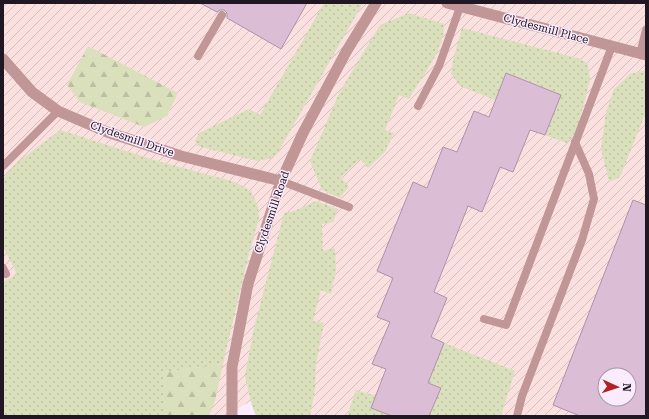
<svg xmlns="http://www.w3.org/2000/svg" width="649" height="419" font-family="'Roboto Serif',serif">
	<style>
		.industrial { fill: url(#industrial-furrows); fill-rule: evenodd }
		.green { fill: url(#green-dots) }
		.forest { fill: url(#forest-firs) }
		.building { fill: #dbbed6; stroke: #ae92aa; fill-rule: evenodd }
		.lines { fill: none; stroke-linecap: round; stroke-linejoin: round }
		.service { stroke: #c09796; stroke-width: 8 }
		.minor { stroke: #c09796; stroke-width: 11 }
		.labels { text-anchor: middle; dominant-baseline: central; stroke-width: 3; stroke-linejoin: round; paint-order: stroke }
		.street-label { font-size: 11px; fill: #201722; stroke: #faecfd }
	</style>
	<defs>
		<pattern id="industrial-furrows" width="10" height="10" patternUnits="userSpaceOnUse"><rect width="10" height="10" fill="#fbe0e0"/><path d="M-1 1l2-2M0 10L10 0M9 11l2-2" fill="none" stroke="#d7bfc0"/></pattern>
		<pattern id="green-dots" width="8" height="8" patternUnits="userSpaceOnUse"><rect width="8" height="8" fill="#dbe0bc"/><path d="M2 2h.1M6 6h.1" fill="none" stroke="#bcbfa1" stroke-width="1.8" stroke-linecap="round"/></pattern>
		<pattern id="forest-firs" width="22" height="20" patternUnits="userSpaceOnUse"><rect width="22" height="20" fill="#dbe0bc"/><path d="M5 1l3.5 6h-7zM16 11l3.5 6h-7z" fill="#bcbfa1"/></pattern>
	</defs>
	<rect width="100%" height="100%" fill="#faecfd"/>
	<path class="industrial" d="M3,3H646V416H284L251,401L225,416H3ZM605,375H629V399H605Z"/>
	<path class="green" d="M324,3H363L277,154L269,159L257,161L197,146L195,141L199,133L249,109L260,115Z
		M409,13L444,24C446,48 421,78 409,99L399,95L385,130L394,133L385,152L368,168L360,159L341,177L349,187L340,198L322,190L310,161L339,93L380,25Z
		M462,28L581,59L588,64L590,80L577,130L567,143L545,135L561,95L506,73L495,100L460,86L451,74L453,60Z
		M646,70V112L620,177L609,182L601,149L606,112L614,89L630,74Z
		M60,130L161,162L235,182L251,191L258,207L259,219L246,265L223,364L165,372V416H3V282L17,274L3,247V179L15,164Z
		M316,201L338,209L333,222L322,224L323,251L335,248L336,271L331,294L321,290L313,321L324,323L316,364L315,390L310,416H256L252,406L245,376L254,328L284,213C299,211 303,206 316,201Z
		M444,343L515,371L501,416H429L441,388L428,383Z
		M356,390L376,396L371,408L392,416H347Z"/>
	<path class="forest" d="M88,46L178,93L167,116L144,127L80,102L67,85Z
		M223,364L215,401L209,416H165V372Z"/>
	<path class="building" d="M200,3H307L281,49L227,18V13L224,10H220L217,12Z
		M506,73L561,95L545,135L530,130L513,172L500,167L482,212L468,206L434,292L447,298L431,337L444,343L428,383L441,388L429,416H392L371,408L386,369L372,364L390,322L377,317L393,278L377,271L413,182L427,188L443,147L457,152L474,111L489,117Z
		M633,200L646,205V416H580L553,405ZM605,375H629V399H605Z"/>
	<g class="lines">
		<path class="service" d="M640,54L646,30
			M198,56L222,15
			M418,106L439,66L460,7
			M3,166L58,111
			M281,181L349,207
			M3,268L6,274
			M484,319L506,325L612,46
			M517,416L522,396L582,240L594,199L589,174L575,142"/>
		<path class="minor" d="M447,3L646,55
			M3,59L32,92L58,111L107,132L181,156L281,181
			M232,416V367L248,284L281,181L303,133L346,52L376,3"/>
	</g>
	<g class="labels">
		<g class="street-label">
			<text transform="translate(546 29) rotate(15)">Clydesmill Place</text>
			<text transform="translate(132 139) rotate(19)">Clydesmill Drive</text>
			<text transform="translate(272 212) rotate(-71)">Clydesmill Road</text>
		</g>
	</g>
	<rect width="649" height="419" fill="none" stroke="#201722" stroke-width="8"/>
	<g transform="translate(617 387) rotate(93)"><circle r="19" fill="#faecfd" stroke="#a397a5"/>
	<path d="M0-3L7 15L0 10L-7 15Z" fill="#b12022"/>
	<text y="-6" font-size="11" font-weight="bold" text-anchor="middle" fill="#201722">N</text>
	</g>
</svg>
